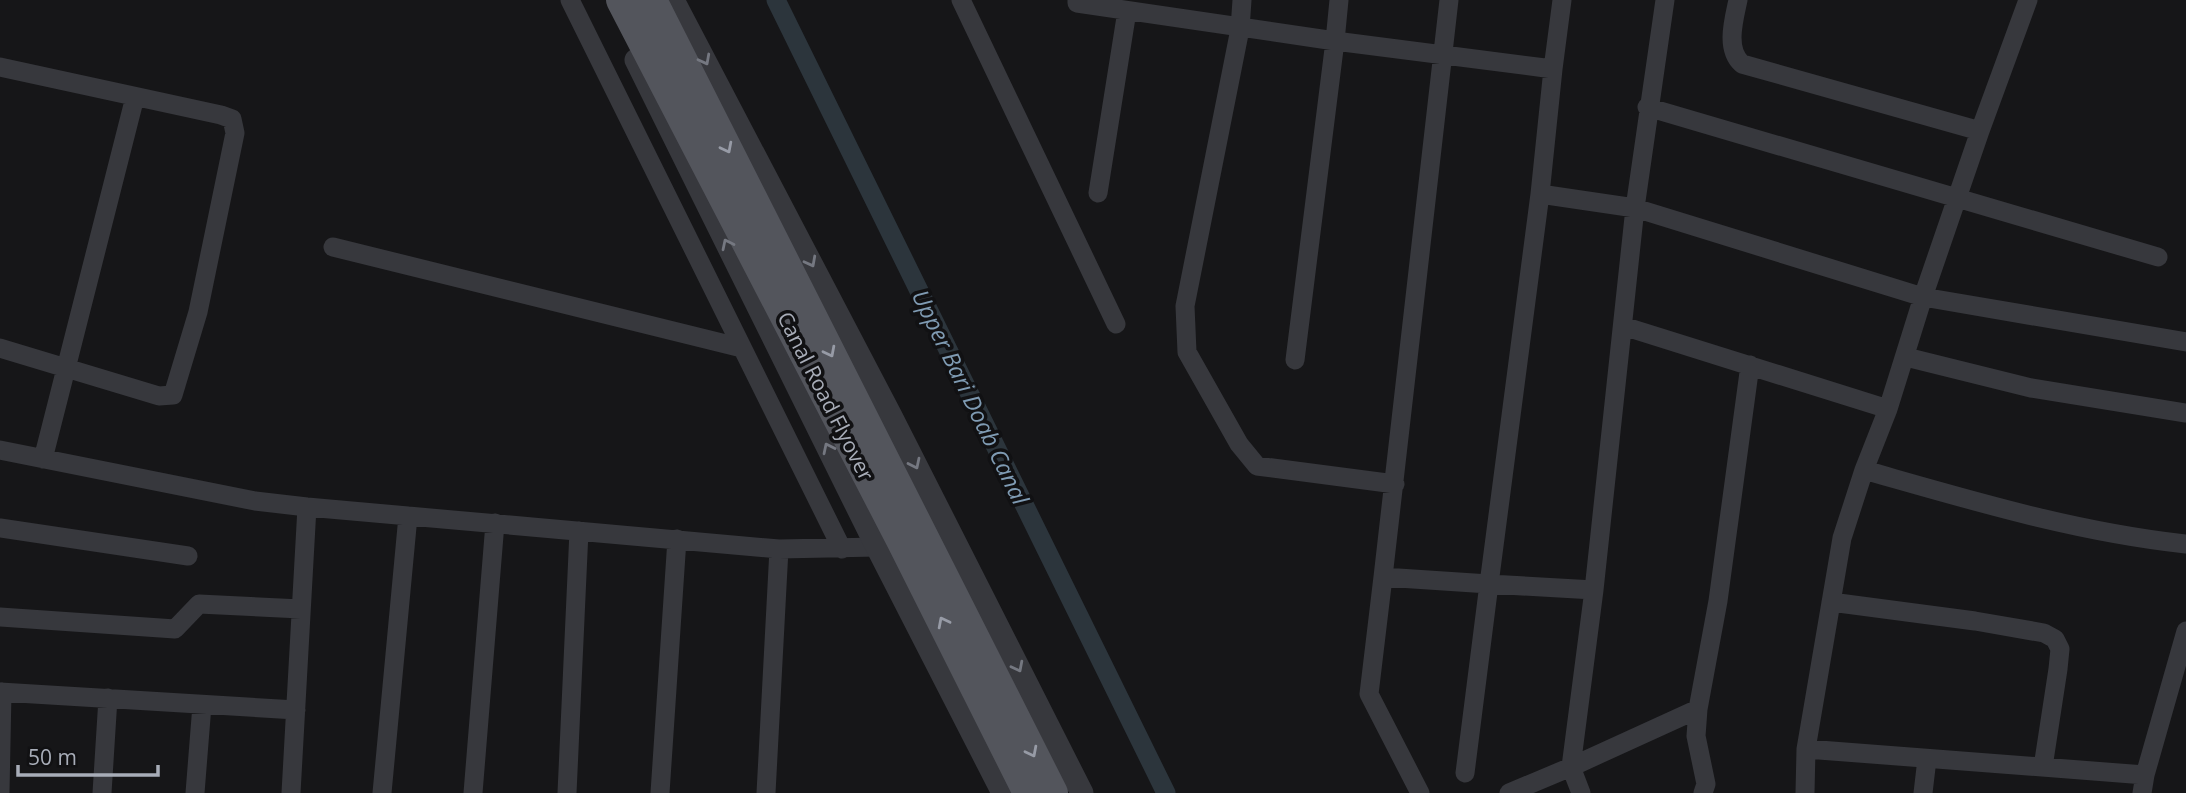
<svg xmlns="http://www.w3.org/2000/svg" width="2186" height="793" font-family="'Open Sans',sans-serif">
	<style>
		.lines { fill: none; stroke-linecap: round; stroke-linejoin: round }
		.canal { stroke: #2c353c; stroke-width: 19 }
		.minor { stroke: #37383d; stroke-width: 19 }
		.tertiary { stroke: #37383d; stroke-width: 23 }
		.primary { stroke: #53555c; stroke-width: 30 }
		.oneway { stroke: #757881 }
		.oneway2 { stroke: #979ba6 }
		.labels { text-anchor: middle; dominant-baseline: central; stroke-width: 7; stroke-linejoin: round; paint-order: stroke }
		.street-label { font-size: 21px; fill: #a8adb8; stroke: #111113 }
		.water-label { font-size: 23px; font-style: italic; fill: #7f9bb3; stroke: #111113 }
	</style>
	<rect width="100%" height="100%" fill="#161618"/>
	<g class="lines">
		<path class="canal" d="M776,0L1166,793"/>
		<path class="minor" d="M570,0L842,549
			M961,0L1116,324
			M1077,0V3L1335,41L1295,360
			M1242,0L1240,29L1185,306L1187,352L1239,444L1257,466L1395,484
			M1339,0L1335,41L1553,69L1562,0
			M1449,0L1383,577L1489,584L1540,194L1553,69
			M1738,0C1734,19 1725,49 1742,64L1980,131L2028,0
			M0,67L221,115L232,119L235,133L198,312L173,395L159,396L0,348
			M1647,107L2158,257
			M1098,193L1127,11
			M1540,194L1635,208L1665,0
			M333,247L742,348
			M1623,326L1888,409
			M1906,357L2031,388L2186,413
			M0,450L255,501L307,507L779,549L877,547
			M43,459L135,97
			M1864,470C1970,500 2075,532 2186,544
			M0,528L188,556
			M1383,577L1369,694L1420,793
			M1831,602L1975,621L2044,633L2055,639L2060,649L2058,669L2043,767
			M0,617L175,629L199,604L301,609
			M0,692L296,710
			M1806,749L2145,775L2186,631
			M1465,773L1489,584L1594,590L1635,208L1923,297L1980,131
			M0,792L2,692
			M102,793L108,698
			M195,793L202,705
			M291,793L307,507
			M382,793L408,516
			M473,793L495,523
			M567,793L579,531
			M660,793L677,539
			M766,793L779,549
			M1509,793L1571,767L1594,590
			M1581,793L1571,767L1698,709
			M1703,793L1706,784L1696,736L1698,709L1718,601L1750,365
			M1805,793L1806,749L1842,538L1864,470L1888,409L1923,297L2186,342
			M1923,793L1927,759
			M2142,793L2145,775"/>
		<path class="tertiary" d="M673,0L891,416L1082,793
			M636,60L877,547L1003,793"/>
		<path class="primary" d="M621,0L902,542L1028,793
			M652,0L1053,793"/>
	</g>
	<defs><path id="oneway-chevron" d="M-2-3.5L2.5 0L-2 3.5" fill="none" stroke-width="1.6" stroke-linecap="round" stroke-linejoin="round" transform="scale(1.75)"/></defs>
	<g class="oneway">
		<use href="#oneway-chevron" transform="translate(705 60) rotate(62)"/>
		<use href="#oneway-chevron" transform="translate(727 244) rotate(-116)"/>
		<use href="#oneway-chevron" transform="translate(811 262) rotate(62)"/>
		<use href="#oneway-chevron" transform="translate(828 448) rotate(-116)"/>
		<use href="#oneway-chevron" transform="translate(915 464) rotate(64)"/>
		<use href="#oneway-chevron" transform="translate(1018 667) rotate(63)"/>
	</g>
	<g class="oneway2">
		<use href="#oneway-chevron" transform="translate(727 148) rotate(63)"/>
		<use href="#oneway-chevron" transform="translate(830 352) rotate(63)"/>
		<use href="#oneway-chevron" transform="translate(943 622) rotate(-117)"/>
		<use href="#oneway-chevron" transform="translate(1032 752) rotate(63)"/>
	</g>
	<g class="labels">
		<g class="street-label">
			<text transform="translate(826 396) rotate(63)">Canal Road Flyover</text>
		</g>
		<g class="water-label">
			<text transform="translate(971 397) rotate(64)">Upper Bari Doab Canal</text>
		</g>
	</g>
	<path d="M18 765v10h140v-10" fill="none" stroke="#a8adb8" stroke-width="3.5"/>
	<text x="28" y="765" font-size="21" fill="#a8adb8" stroke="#111113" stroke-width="5" paint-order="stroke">50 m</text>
</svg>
